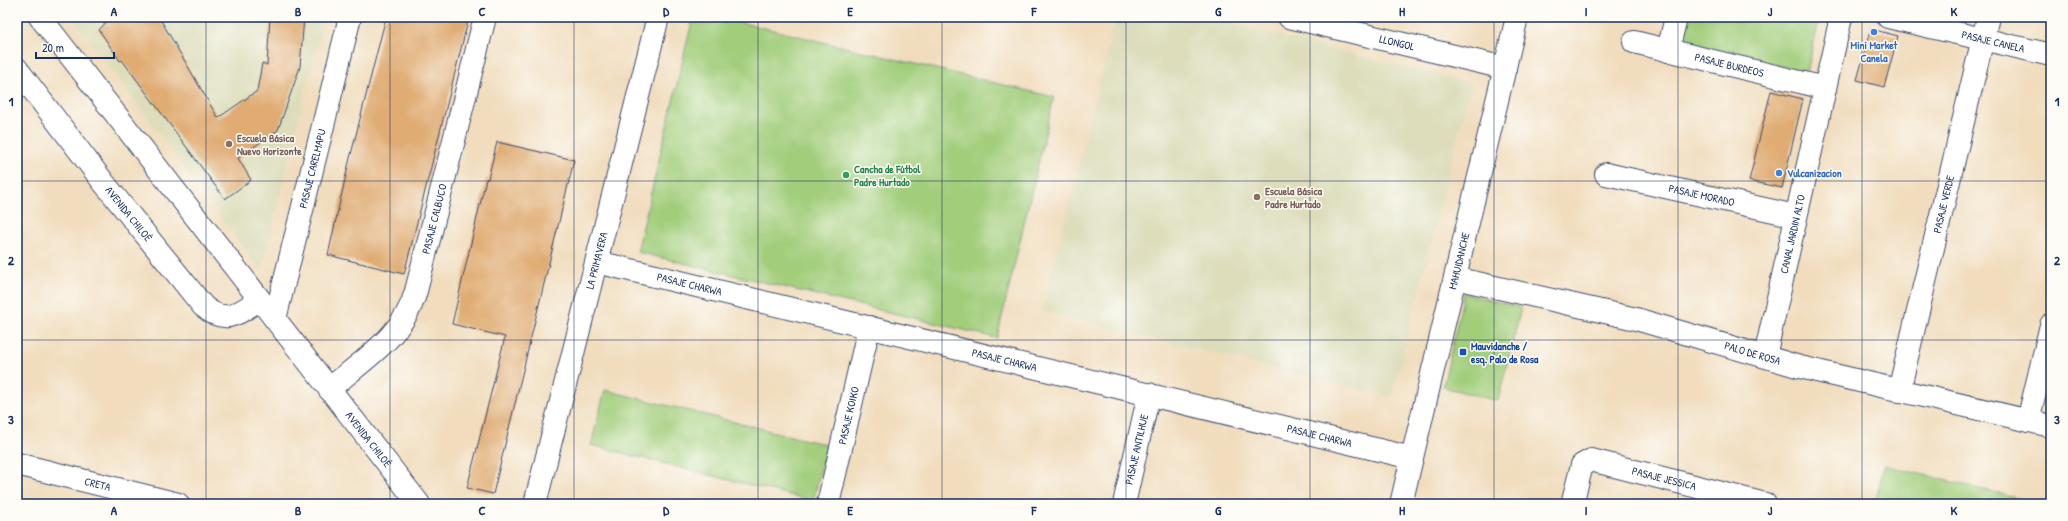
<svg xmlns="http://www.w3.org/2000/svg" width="2068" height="521" font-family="'Patrick Hand',sans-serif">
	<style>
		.built { fill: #ddddbc }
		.green { fill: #a2ce7b; stroke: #5e7e6c }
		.building { fill: #e0ac73 }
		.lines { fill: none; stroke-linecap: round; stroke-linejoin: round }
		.street-casing { stroke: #3b496c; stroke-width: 24 }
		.secondary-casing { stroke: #3b496c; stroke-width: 24 }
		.street { stroke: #fff; stroke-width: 22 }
		.secondary { stroke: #fff; stroke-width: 22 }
		.grid { fill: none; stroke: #1b2f5e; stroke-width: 1; stroke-opacity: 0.55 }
		.shop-dot { fill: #3f7fe0; stroke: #fdfcf7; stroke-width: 1.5 }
		.education-dot { fill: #8d6e63; stroke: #fdfcf7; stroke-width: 1.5 }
		.leisure-dot { fill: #2e9e5b; stroke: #fdfcf7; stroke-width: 1.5 }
		.transit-dot { fill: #1a4fb4; stroke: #fdfcf7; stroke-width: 1.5 }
		.labels { text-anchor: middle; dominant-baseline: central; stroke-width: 3; stroke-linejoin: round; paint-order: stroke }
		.street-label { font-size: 11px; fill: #1b2f5e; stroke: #fdfcf7 }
		.shop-label { font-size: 11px; font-weight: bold; fill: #366cbe; stroke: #fdfcf7 }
		.education-label { font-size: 11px; font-weight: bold; fill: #785e54; stroke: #fdfcf7; text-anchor: start }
		.leisure-label { font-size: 11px; font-weight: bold; fill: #27864d; stroke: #fdfcf7; text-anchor: start }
		.transit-label { font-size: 11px; font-weight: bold; fill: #164399; stroke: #fdfcf7; text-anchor: start }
		.neatline { fill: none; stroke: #1b2f5e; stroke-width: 1.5 }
		.grid-label { font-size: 13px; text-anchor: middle; font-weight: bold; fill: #1b2f5e }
	</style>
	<rect width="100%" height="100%" fill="#fdfcf7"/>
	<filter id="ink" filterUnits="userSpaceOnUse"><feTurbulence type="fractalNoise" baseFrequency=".025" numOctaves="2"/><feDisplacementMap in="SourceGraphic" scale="8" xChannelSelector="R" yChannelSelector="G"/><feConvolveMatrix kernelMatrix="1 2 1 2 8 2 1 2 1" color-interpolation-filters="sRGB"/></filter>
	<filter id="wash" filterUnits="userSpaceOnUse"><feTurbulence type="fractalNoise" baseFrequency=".012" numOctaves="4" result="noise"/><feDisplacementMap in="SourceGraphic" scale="16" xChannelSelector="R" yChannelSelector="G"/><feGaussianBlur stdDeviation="0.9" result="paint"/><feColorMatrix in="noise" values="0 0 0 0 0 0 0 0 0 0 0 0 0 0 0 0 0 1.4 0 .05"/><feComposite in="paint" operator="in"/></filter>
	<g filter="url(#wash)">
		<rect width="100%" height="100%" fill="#f1ddbe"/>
		<path class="built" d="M72,17H324L261,271Z
			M1116,17H1204L1471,84L1392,398L1042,311Z"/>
		<path class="green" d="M693,17H718L1054,97L997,338L637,252Z
			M1685,17H1820L1807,72L1678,43Z
			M1464,293L1521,308L1498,401L1443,387Z
			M605,390L827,445L813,501L591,445Z
			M1884,465L2041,504H1875Z"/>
		<g id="blocks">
			<path class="building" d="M111,17H159L218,118L257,91L262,63L267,65L270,17H304L300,67L278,130L238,158L251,180L225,199L122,60L120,61L99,30Z
				M386,17H469L404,274L328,255L348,166Z
				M1871,29L1898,36L1884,87L1857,80Z
				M1771,91L1803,99L1782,188L1749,181Z
				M497,142L574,160L493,494L467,488L505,337L452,324L486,179H488Z"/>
		</g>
	</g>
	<g filter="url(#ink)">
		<use href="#blocks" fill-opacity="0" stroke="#3b496c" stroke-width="1"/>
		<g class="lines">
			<g class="street-casing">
				<g id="street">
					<path id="s1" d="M40,17L419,504"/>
					<path id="s2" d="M1289,17L1505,68"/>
					<path id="s3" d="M1888,17L2051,55"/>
					<path id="s4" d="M1634,42L1825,88"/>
					<path d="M1668,51L1676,17"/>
					<path id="s5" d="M17,69L104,183L203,306C226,326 238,313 259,300"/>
					<path id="s6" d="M1606,174L1796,216"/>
					<path id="s7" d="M597,262L1412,458"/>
					<path id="s8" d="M1455,278L1636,319L1800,367L2051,426"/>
					<path id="s9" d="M275,319L350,17"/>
					<path id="s10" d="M1765,356L1841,17"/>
					<path id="s11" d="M329,389C363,360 404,336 416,291L485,17"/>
					<path id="s12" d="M1899,391L1988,17"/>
					<path d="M2028,421L2051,325"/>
					<path id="s13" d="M535,504L658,17"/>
					<path id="s14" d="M828,504L869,327"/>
					<path id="s15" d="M1124,504L1149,394"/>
					<path id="s16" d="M1401,504L1517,17"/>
					<path id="s17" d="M1572,504L1582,465L1591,460L1765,504"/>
				</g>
			</g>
			<g class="secondary-casing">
				<g id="secondary">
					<path id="s18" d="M17,464L178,504"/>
				</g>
			</g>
			<use href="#street" class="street"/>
			<use href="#secondary" class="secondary"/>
		</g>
	</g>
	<path class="grid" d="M206,17V504M390,17V504M574,17V504M758,17V504M942,17V504M1126,17V504M1310,17V504M1494,17V504M1678,17V504M1862,17V504M17,181H2051M17,340H2051"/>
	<g class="shop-dot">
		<circle cx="1874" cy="32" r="4"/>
		<circle cx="1779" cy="173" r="4"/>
	</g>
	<g class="education-dot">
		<circle cx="229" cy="144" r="4"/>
		<circle cx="1257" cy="197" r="4"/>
	</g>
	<circle class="leisure-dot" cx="846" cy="175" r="4"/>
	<rect class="transit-dot" x="1459" y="348" width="8" height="8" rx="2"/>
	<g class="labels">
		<g class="street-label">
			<text stroke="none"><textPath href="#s3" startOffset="108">PASAJE CANELA</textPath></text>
			<text stroke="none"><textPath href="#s2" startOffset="111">LLONGOL</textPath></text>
			<text stroke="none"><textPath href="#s4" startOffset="98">PASAJE BURDEOS</textPath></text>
			<text stroke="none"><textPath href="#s9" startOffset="155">PASAJE CARELMAPU</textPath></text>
			<text stroke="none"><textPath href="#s6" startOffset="98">PASAJE MORADO</textPath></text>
			<text stroke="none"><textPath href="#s12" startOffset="192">PASAJE VERDE</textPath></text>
			<text stroke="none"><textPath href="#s5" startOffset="183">AVENIDA CHILOÉ</textPath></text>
			<text stroke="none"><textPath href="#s11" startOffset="208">PASAJE CALBUCO</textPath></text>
			<text stroke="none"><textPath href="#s10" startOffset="125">CANAL JARDIN ALTO</textPath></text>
			<text stroke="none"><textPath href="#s13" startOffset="251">LA PRIMAVERA</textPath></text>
			<text stroke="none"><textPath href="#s16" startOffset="250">MAHUIDANCHE</textPath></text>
			<text stroke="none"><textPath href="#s7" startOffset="95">PASAJE CHARWA</textPath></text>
			<text stroke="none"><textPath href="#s8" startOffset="307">PALO DE ROSA</textPath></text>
			<text stroke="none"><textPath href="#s7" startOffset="419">PASAJE CHARWA</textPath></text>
			<text stroke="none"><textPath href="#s14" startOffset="91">PASAJE KOIKO</textPath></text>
			<text stroke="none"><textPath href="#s7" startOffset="743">PASAJE CHARWA</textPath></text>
			<text stroke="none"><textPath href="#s1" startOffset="535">AVENIDA CHILOÉ</textPath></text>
			<text stroke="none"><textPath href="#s15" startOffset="56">PASAJE ANTILHUE</textPath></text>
			<text stroke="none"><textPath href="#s17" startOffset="126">PASAJE JESSICA</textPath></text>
			<text stroke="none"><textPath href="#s18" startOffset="83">CRETA</textPath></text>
		</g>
		<g class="shop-label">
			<text x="1874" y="45">Mini Market<tspan x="1874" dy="13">Canela</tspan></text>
			<text x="1787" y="173" text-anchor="start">Vulcanizacion</text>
		</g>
		<g class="education-label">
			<text x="237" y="138">Escuela Básica<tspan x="237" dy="13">Nuevo Horizonte</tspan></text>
			<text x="1265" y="191">Escuela Básica<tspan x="1265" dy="13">Padre Hurtado</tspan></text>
		</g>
		<g class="leisure-label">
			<text x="854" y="169">Cancha de Fútbol<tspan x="854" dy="13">Padre Hurtado</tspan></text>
		</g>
		<g class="transit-label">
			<text x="1471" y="346">Mauvidanche /<tspan x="1471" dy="13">esq. Palo de Rosa</tspan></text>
		</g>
	</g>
	<rect width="2068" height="521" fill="none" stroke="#fdfcf7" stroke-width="44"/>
	<path d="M36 52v6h78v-6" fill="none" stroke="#1b2f5e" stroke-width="2"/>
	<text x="42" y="52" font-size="12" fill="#1b2f5e" stroke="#fdfcf7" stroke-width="3" paint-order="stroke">20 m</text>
	<rect x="22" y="22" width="2024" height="477" class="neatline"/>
	<g class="grid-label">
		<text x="114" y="16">A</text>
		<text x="298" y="16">B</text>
		<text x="482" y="16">C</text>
		<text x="666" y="16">D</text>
		<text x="850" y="16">E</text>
		<text x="1034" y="16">F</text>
		<text x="1218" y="16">G</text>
		<text x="1402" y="16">H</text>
		<text x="1586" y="16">I</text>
		<text x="1770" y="16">J</text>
		<text x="1954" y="16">K</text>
		<text x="11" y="106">1</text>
		<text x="2057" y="106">1</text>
		<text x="11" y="265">2</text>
		<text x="2057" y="265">2</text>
		<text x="11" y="424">3</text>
		<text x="2057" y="424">3</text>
		<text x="114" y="515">A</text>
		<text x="298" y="515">B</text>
		<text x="482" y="515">C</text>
		<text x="666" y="515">D</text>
		<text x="850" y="515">E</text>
		<text x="1034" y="515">F</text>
		<text x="1218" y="515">G</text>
		<text x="1402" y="515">H</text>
		<text x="1586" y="515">I</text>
		<text x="1770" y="515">J</text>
		<text x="1954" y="515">K</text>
	</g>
</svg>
